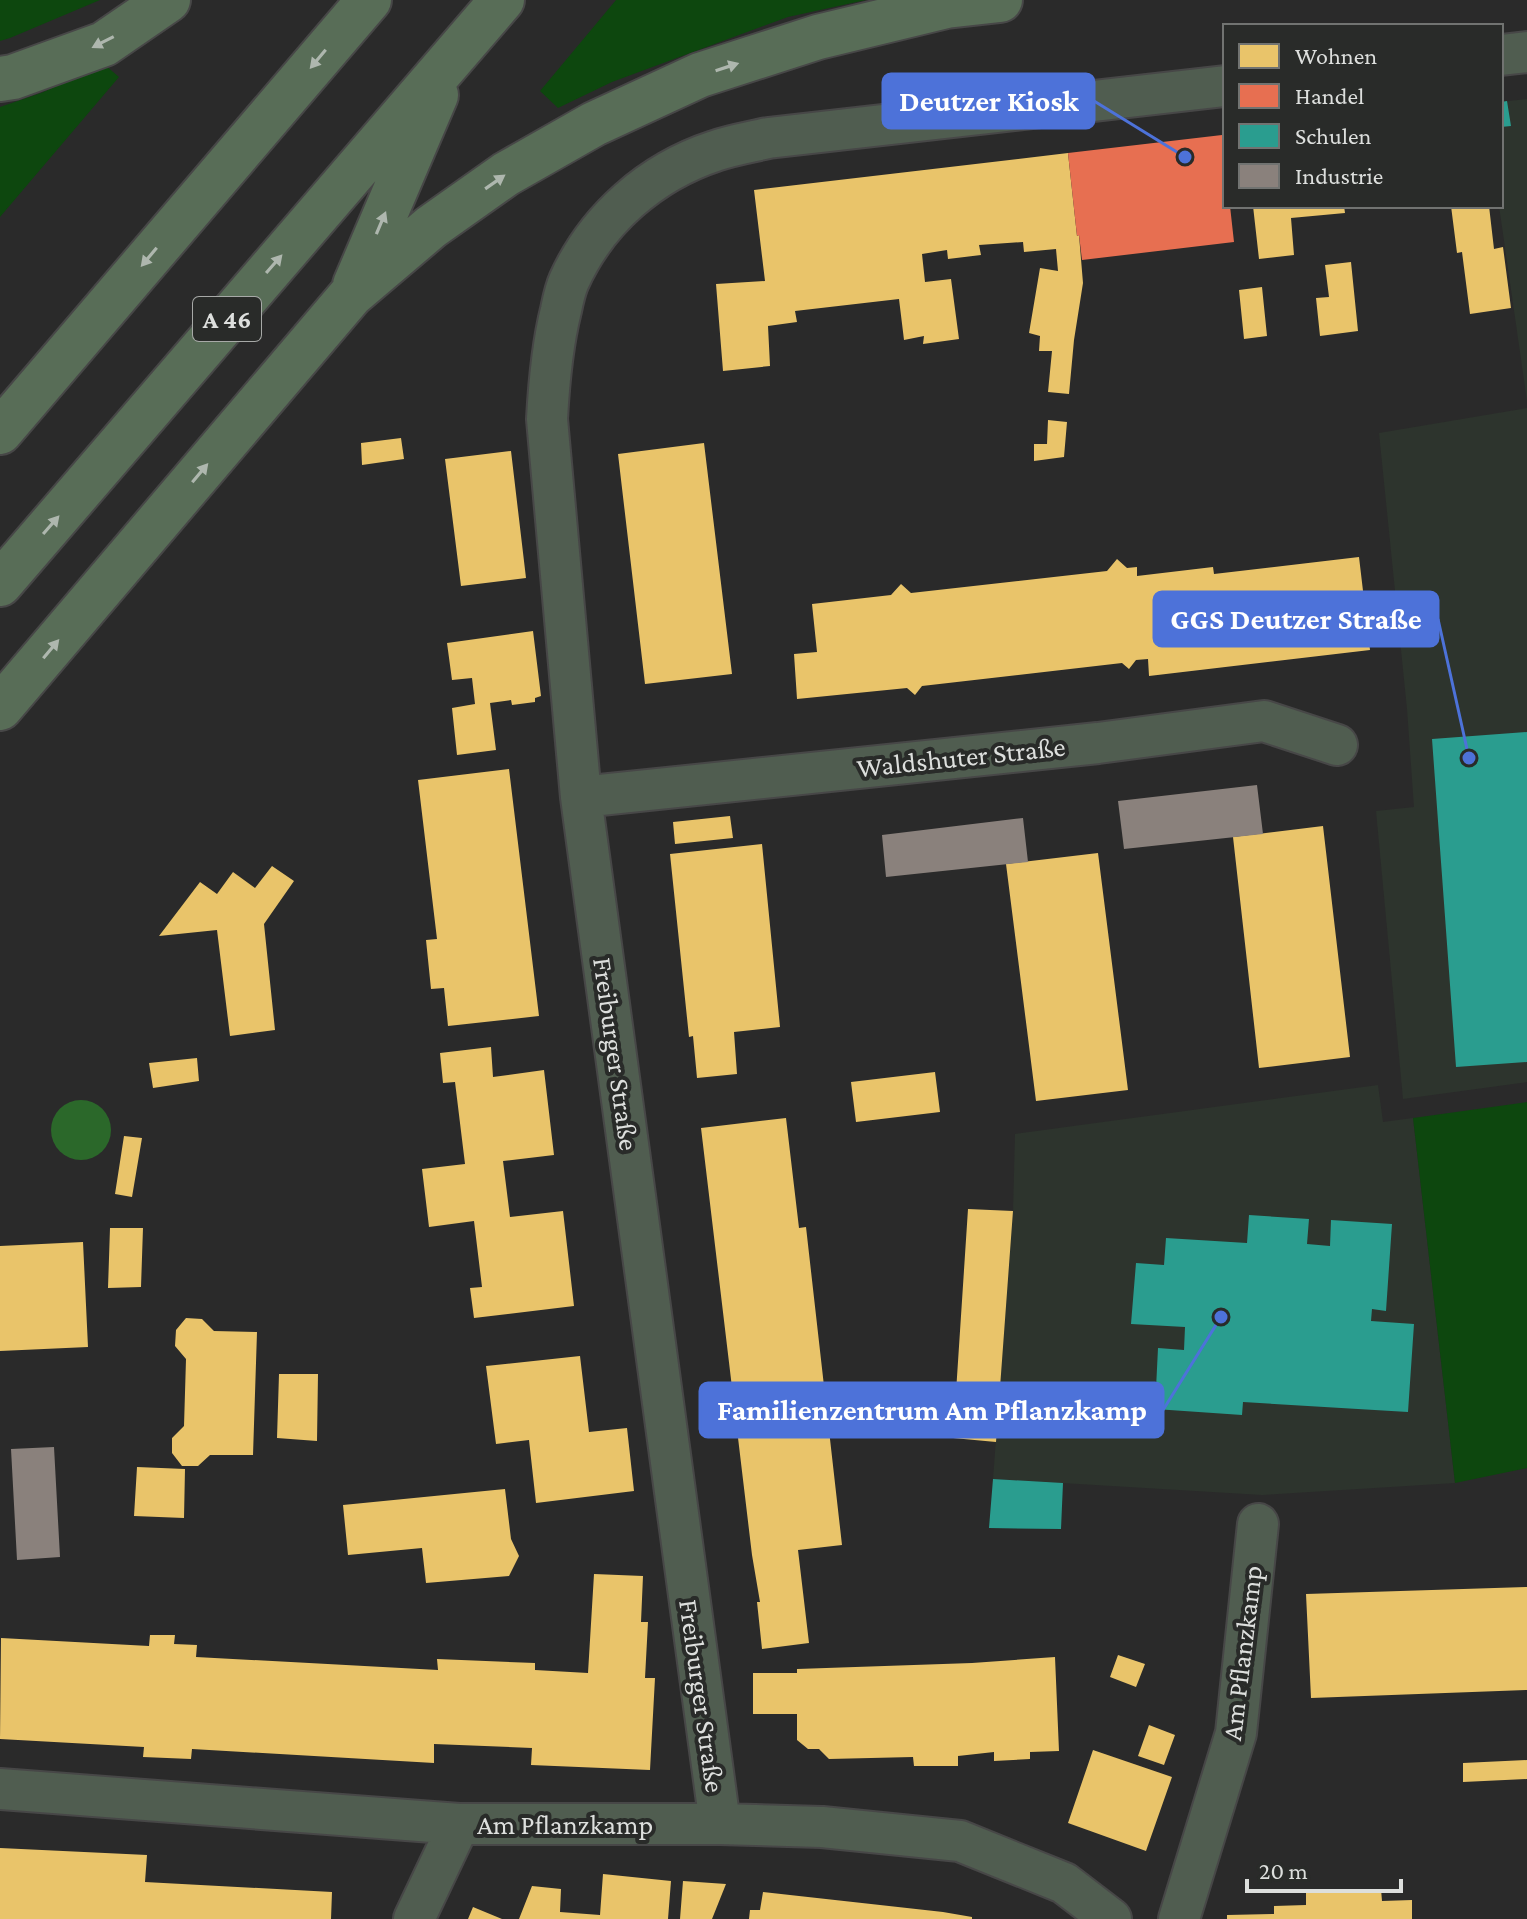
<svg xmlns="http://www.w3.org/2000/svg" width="1527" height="1919" font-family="'Crimson Pro',serif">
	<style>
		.built { fill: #2d342d }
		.green { fill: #0d470e }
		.water { fill: #2b682a }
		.homes { fill: #e9c46a }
		.shops { fill: #e76f51 }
		.schools { fill: #2a9d8f }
		.industry { fill: #8a817c }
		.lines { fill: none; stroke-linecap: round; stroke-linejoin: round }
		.minor-casing { stroke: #474747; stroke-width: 44 }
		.motorway-casing { stroke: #474747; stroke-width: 48 }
		.minor { stroke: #505d50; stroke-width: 40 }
		.motorway { stroke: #586d57; stroke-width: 44 }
		.oneway { fill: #aeb7ae }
		.labels { text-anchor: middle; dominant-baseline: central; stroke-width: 8; stroke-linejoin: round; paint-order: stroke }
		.shield { fill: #292b29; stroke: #a7a9a7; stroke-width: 2 }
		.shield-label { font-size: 26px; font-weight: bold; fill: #dddfdd }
		.street-label { font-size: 28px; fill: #dddfdd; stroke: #292b29 }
		.leader { fill: none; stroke: #4d72d9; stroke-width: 3 }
		.callout-dot { fill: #4d72d9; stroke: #292b29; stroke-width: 3 }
		.callout { fill: #4d72d9; stroke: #4d72d9; stroke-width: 3 }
		.callout-label { font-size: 30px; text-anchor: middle; font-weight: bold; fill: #fff }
	</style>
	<rect width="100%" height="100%" fill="#2a2a2a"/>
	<path class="built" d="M1527,99V401L1499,206H1501V102Z
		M1527,408V1082L1403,1099L1376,811L1414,807L1407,709L1379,433Z
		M1378,1085L1383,1122L1413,1118L1455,1483L1262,1495L993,1479L1013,1212L1015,1134Z"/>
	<path class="green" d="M0,0H100L10,38L0,41Z
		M616,0H866L788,17L612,82L558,108L540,91Z
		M105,65L119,77L0,217V107L41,93Z
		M1527,1102V1468L1455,1483L1413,1118Z"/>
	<path class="water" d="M51 1130a30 30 0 1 1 60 0a30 30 0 1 1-60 0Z"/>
	<path class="homes" d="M1068,153L1077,236L1079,235L1083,283L1074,340L1069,394L1048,392L1052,351H1039L1040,336L1029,333L1040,268L1058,271L1056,249L1024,252L1023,242L979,245L981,255L948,259L947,250L922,254L925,282L951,279L959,339L923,344L924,336L904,340L899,299L795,311L797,322L768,326L770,366L723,371L716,284L765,281L754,190Z
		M1253,206H1344L1345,213L1291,218L1294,255L1259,259Z
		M1451,206H1489L1494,249L1503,247L1511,308L1470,314L1462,252L1457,253Z
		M1351,262L1358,331L1320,336L1316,298L1329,297L1325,265Z
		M1262,287L1267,336L1244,339L1239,290Z
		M1048,420L1067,422L1064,457L1034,461V444H1047Z
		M401,438L404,459L362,465L361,443Z
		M704,443L732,674L645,684L618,454Z
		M511,451L526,578L461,586L445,459Z
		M1359,557L1370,650L1149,676L1148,659L1136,660L1129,669L1122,663L922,686L915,695L907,688L797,699L794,654L817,652L812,604L891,595L901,584L911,593L1107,571L1117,559L1127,568L1137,567V576L1213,567L1214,574Z
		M533,631L541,696L535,698V702L512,705L511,700L490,703L496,750L457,755L452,708L475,704L472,678L452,680L447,643Z
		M509,769L539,1016L448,1026L444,988L431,989L426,940L437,939L418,780Z
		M730,816L733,838L675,844L673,822Z
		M1323,826L1350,1057L1259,1068L1233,837Z
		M762,844L780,1027L734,1032L737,1074L697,1078L693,1036L689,1037L670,854Z
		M1098,853L1128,1090L1036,1101L1006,864Z
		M272,866L294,881L264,924L275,1030L230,1036L217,930L159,936L200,882L217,894L233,872L255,888Z
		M491,1047L493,1077L544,1070L554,1155L503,1161L510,1217L563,1211L574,1306L474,1318L470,1288L482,1287L474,1221L429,1227L422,1169L465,1164L455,1082L443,1083L440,1053Z
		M197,1058L199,1081L153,1088L149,1063Z
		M935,1072L940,1112L856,1122L851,1082Z
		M786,1118L799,1228L806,1227L842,1545L798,1550L809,1643L762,1649L757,1602H760L752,1555L701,1128Z
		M124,1136L142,1138L132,1197L115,1194Z
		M968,1209L1013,1211L996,1442L953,1438Z
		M110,1228H143L141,1287L108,1288Z
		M83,1242L88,1347L0,1351V1246Z
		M186,1318L202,1319L214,1331L257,1332L253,1455H210L198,1466H182L172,1453V1438L184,1426L186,1359L175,1346L176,1330Z
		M580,1356L589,1432L627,1428L634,1491L536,1503L529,1440L496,1444L486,1366Z
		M279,1374H318L317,1441L277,1438Z
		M137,1467L185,1469L184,1518L134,1516Z
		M505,1489L511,1539L519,1556L509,1576L426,1583L422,1548L348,1555L343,1505Z
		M594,1574L643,1576L641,1622H648L645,1678H655L650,1770L531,1765L532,1748L434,1744V1763L192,1749L191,1759L143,1757L144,1747L0,1739L1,1638L149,1646L150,1635H175L174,1644L197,1645L196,1657L438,1670L437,1659L535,1663V1670L588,1673Z
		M1527,1587V1690L1311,1698L1306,1594Z
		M1118,1655L1145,1664L1136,1687L1110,1677Z
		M1055,1657L1059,1751L1030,1752V1759L994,1761V1752L958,1756V1766H914L913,1757L829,1759L819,1749H808L797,1740V1714H753V1673H797V1669L972,1663Z
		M1149,1725L1175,1735L1164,1765L1138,1756Z
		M1093,1750L1172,1777L1146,1851L1068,1823Z
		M1527,1760V1779L1463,1782V1763Z
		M0,1848L147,1855L145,1882L332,1892L331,1919H0Z
		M603,1874L671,1881L668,1919H519L532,1886L561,1889L560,1912L600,1915Z
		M683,1881L726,1884L712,1919H680Z
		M1381,1889L1382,1901L1412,1900V1919H1227V1915L1274,1914V1906L1306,1905V1893Z
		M763,1892L943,1912L972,1917V1919H749L750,1910H760Z
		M473,1907L502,1919H468Z"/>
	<path class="shops" d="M1222,135L1225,165V206H1230L1234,242L1082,260L1079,235L1077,236L1068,153Z"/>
	<path class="schools" d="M1507,101L1511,126L1501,127V102Z
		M1527,732V1062L1456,1067L1432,739Z
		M1249,1215L1309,1219L1307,1244L1330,1246L1331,1220L1392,1224L1386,1311L1372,1309L1371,1321L1414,1324L1408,1412L1243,1402L1242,1415L1155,1409L1158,1348L1184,1350L1185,1327L1131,1324L1136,1263L1164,1265L1166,1238L1247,1243Z
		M993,1479L1063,1483L1061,1529L989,1528Z"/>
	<path class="industry" d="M1257,785L1263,834L1124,849L1118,801Z
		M1023,818L1028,862L886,877L882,835Z
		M54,1447L60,1557L17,1560L11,1449Z"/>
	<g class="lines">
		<g class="minor-casing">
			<path id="minor" d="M1501,55L1527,52
				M581,797L1098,743L1264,721L1337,745
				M0,1789L459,1824H720L822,1827L960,1841L1064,1883L1111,1919
				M720,1824L581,797L547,419C549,382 552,346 561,310C563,300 565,290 569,281C597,219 651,172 715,151C732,145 751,142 768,138L1225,86
				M414,1919L459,1824
				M1179,1919L1236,1733L1258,1524"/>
		</g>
		<g class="motorway-casing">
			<path id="motorway" d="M0,79L13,77L104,44L168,0
				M355,285L436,95
				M0,432L369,0
				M0,584L502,0
				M0,708L351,295L431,227L506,174L594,124L700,75L818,37L946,6L1000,0"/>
		</g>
		<use href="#minor" class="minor"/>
		<use href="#motorway" class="motorway"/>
	</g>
	<defs><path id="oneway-solid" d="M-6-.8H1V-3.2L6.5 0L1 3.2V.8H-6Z" transform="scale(2)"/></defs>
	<g class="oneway">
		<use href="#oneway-solid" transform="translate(103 42) rotate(153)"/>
		<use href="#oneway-solid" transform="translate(318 59) rotate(130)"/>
		<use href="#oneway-solid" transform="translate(727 67) rotate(-18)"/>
		<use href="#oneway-solid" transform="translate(495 182) rotate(-35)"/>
		<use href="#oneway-solid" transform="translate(381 223) rotate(-67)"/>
		<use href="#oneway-solid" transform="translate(149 257) rotate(130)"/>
		<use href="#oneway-solid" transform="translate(274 264) rotate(-49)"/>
		<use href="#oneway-solid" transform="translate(200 473) rotate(-50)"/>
		<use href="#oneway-solid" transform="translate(51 525) rotate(-49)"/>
		<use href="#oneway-solid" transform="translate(51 649) rotate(-50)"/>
	</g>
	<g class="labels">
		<rect class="shield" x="193" y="297" width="68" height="44" rx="6"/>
		<g class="shield-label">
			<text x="227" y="319">A 46</text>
		</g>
		<g class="street-label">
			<text transform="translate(961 757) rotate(-6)">Waldshuter Straße</text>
			<text transform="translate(616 1054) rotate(82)">Freiburger Straße</text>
			<text transform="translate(1242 1653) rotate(-83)">Am Pflanzkamp</text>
			<text transform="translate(702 1696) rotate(82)">Freiburger Straße</text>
			<text x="565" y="1824">Am Pflanzkamp</text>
		</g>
	</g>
	<path class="leader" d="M1185 157L1094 101M1469 758L1438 619M1221 1317L1163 1410"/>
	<g class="callout-dot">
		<circle cx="1185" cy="157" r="8"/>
		<circle cx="1469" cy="758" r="8"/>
		<circle cx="1221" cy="1317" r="8"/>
	</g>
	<g class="callout">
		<rect x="883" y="74" width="211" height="54" rx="8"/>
		<rect x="1154" y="592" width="284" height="54" rx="8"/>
		<rect x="700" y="1383" width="463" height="54" rx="8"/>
	</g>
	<g class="callout-label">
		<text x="989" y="111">Deutzer Kiosk</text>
		<text x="1296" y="629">GGS Deutzer Straße</text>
		<text x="932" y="1420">Familienzentrum Am Pflanzkamp</text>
	</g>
	<rect x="1223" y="24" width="280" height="184" fill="#292b29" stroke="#717371" stroke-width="2"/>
	<rect x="1239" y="44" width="40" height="24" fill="#e9c46a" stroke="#717371" stroke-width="2"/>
	<text x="1295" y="64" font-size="24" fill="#dddfdd">Wohnen</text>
	<rect x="1239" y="84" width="40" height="24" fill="#e76f51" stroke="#717371" stroke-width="2"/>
	<text x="1295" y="104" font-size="24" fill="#dddfdd">Handel</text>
	<rect x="1239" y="124" width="40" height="24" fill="#2a9d8f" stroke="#717371" stroke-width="2"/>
	<text x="1295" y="144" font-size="24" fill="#dddfdd">Schulen</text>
	<rect x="1239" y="164" width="40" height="24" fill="#8a817c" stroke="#717371" stroke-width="2"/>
	<text x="1295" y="184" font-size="24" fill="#dddfdd">Industrie</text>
	<path d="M1247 1879v12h154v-12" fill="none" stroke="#dddfdd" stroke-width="4"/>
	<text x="1259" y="1879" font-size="24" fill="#dddfdd" stroke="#292b29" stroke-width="6" paint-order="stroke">20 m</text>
</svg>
